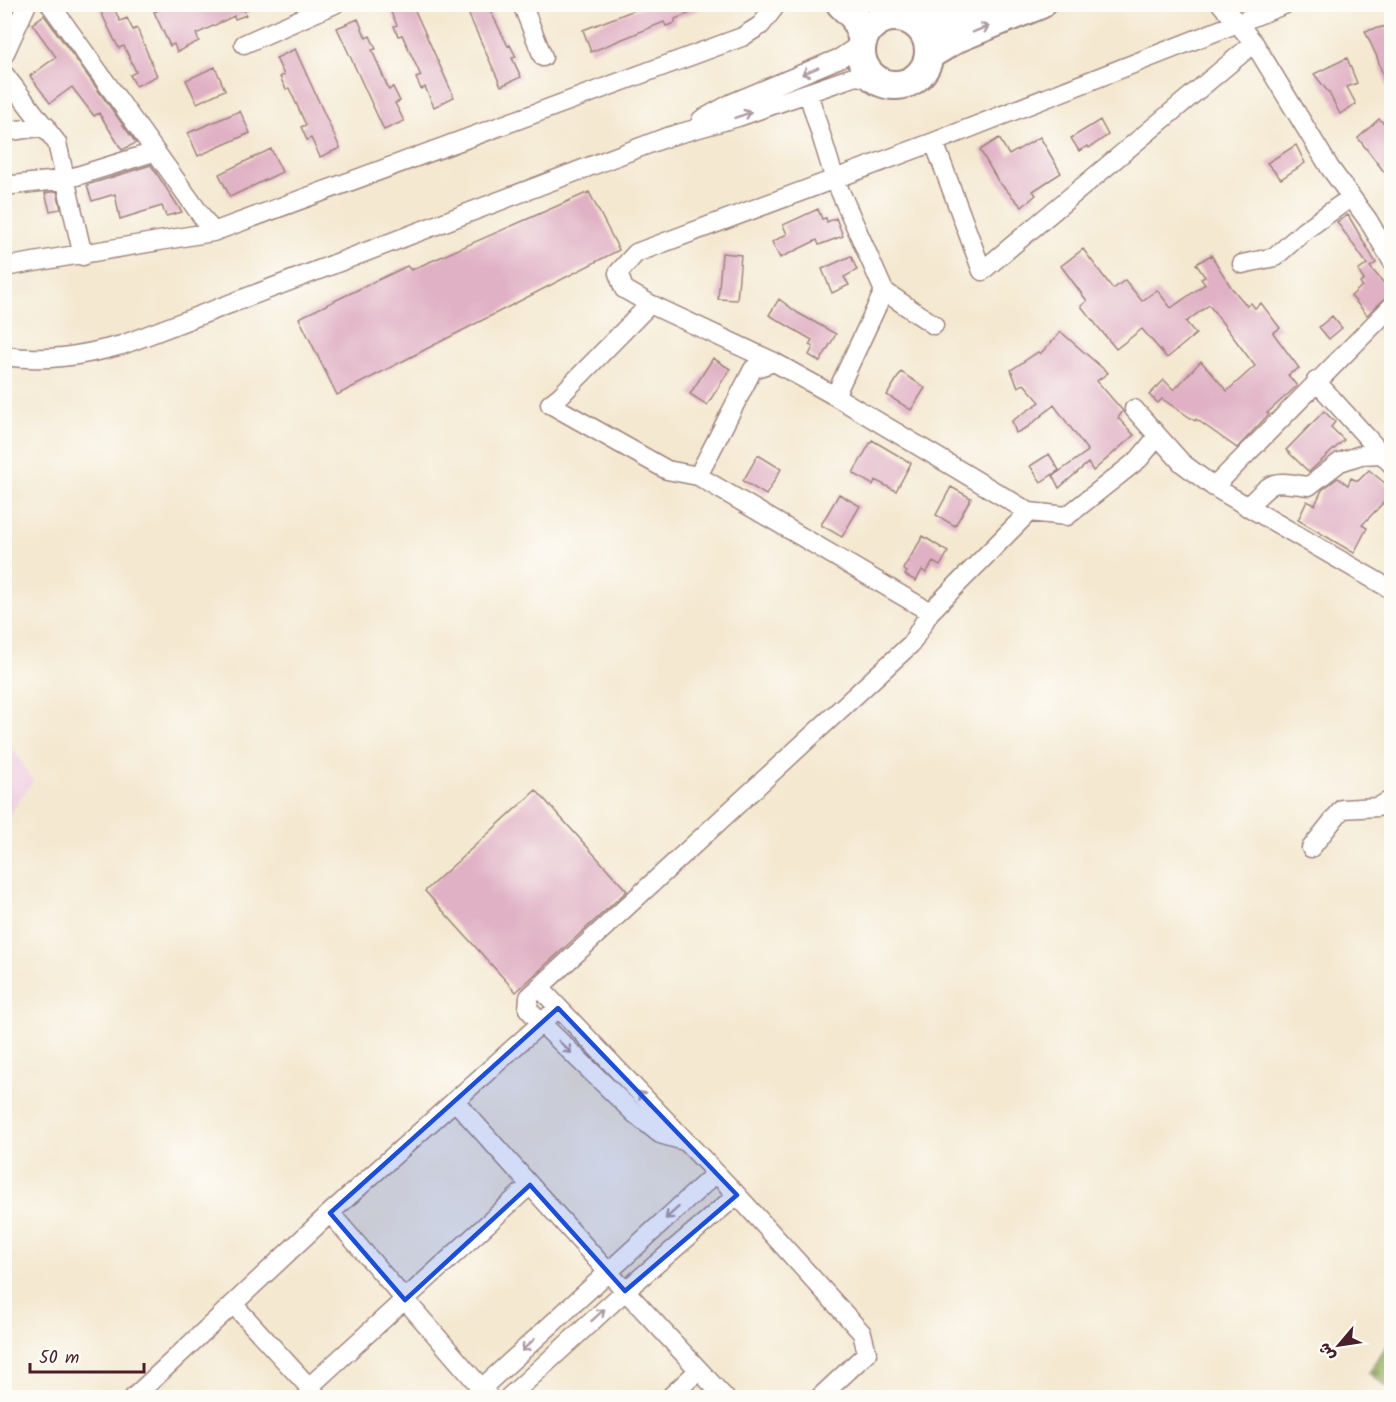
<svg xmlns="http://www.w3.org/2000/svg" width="1396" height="1402" font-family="Kalam,'Playpen Sans Arabic',sans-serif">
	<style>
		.built { fill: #f1d0e3 }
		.forest { fill: url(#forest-firs); stroke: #706846; stroke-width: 1.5 }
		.building { fill: #e0b1c4 }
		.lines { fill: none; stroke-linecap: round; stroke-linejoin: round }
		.minor-casing { stroke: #9f847e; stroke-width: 21 }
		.primary-casing { stroke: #9f847e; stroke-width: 32 }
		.minor { stroke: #fff; stroke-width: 18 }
		.primary { stroke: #fff; stroke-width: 28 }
		.oneway { stroke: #ae9aa0 }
		.marked { fill: #1d4ed8; fill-opacity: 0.2; stroke: #1d4ed8; stroke-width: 4.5; stroke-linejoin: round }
	</style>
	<defs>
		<pattern id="forest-firs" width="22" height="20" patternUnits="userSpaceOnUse" patternTransform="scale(1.5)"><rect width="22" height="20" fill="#97b062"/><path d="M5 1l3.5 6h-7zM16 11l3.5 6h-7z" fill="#7d8f51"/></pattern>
	</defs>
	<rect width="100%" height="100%" fill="#fdfcf7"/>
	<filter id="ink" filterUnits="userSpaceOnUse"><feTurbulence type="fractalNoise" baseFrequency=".0167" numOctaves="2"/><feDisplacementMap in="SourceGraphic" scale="12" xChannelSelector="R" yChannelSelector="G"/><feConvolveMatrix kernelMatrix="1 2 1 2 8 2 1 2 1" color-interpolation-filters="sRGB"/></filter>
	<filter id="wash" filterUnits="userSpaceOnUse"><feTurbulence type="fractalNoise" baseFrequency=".008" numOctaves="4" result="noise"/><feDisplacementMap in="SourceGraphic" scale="24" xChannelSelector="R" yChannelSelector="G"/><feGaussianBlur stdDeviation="1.35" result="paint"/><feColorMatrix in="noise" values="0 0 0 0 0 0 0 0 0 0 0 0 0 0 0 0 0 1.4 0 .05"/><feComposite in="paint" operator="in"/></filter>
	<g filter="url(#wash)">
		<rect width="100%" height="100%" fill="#f4e8d0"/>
		<path class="built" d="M4,734L33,781L5,821H4Z"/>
		<path class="forest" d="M1391,1340V1390L1369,1373Z"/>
		<g id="blocks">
			<path class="building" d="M97,4H112L120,21L127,18L133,30L137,28L157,76L136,86L130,75L136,72L124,46L119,48L114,39Z
				M154,4H259L244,11L246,15L235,19L234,16L196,34L199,41L177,52L174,44L170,46L154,12L157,11Z
				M387,4H412L454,97L434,107L425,87L421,89L416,78L421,76L402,35L398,36L394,26L397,25Z
				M464,4H487L508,46L510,45L516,57L512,58L521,77L501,86Z
				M650,4L711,5L675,19V23L666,26L664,22L591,52L583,30Z
				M44,15L136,143L122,150L99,113L94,116L72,87L50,103L30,76L56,57L32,24Z
				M358,19L366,38L370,36L376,49L372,50L389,90L393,87L400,101L395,103L404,121L384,130L337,28Z
				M1387,26L1392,40L1390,97L1377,57L1365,31Z
				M295,49L340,148L320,157L311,138L307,140L301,127L306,125L289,88L286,89L280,77L284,75L276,58Z
				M1347,58L1357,83L1347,87L1356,104L1340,114L1329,93L1314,74Z
				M215,67L225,90L197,103L186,80Z
				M240,111L250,133L198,156L188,133Z
				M1379,119L1392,130L1387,138L1392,147V182L1358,138Z
				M1100,120L1108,135L1089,148L1088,146L1079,151L1071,138Z
				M1040,137L1061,173L1033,191L1036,195L1022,207L998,181L980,150L999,138L1009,155Z
				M1296,145L1305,163L1281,179L1267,163Z
				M271,149L282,172L230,197L219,174Z
				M151,165L182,212L166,216L162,206L120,219L115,194L92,201L87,185Z
				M57,191L61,209L50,211L45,193Z
				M589,192L619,250L337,395L299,318L407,266L411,270Z
				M818,209L822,219L826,218L827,222L836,218L843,236L819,245L817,240L780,258L772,242L787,234L783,225Z
				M1348,215L1376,263L1370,267L1389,289V295L1367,315L1351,296L1362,286L1360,283L1364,280L1358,271L1367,264L1337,222Z
				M1083,249L1113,289L1125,280L1142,301L1157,290L1171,308L1205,284L1201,279L1205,277L1196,264L1211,255L1231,287L1247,306L1251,303L1255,308L1261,303L1280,328L1273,333L1299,368L1288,375L1297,386L1267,413L1269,414L1237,448L1196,419L1195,421L1162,399L1158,403L1149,395L1164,380L1174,390L1201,361L1227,391L1255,366L1209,305L1186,322L1196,334L1167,358L1142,329L1116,349L1081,306L1087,301L1061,266Z
				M722,253L741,255L737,300L718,299Z
				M851,256L857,270L844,277L849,285L832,293L822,269Z
				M779,299L798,313L836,334L820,362L809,355L813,347L809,345L812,340L769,315Z
				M1332,316L1342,328L1329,339L1319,327Z
				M1061,332L1108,373L1097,381L1123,411L1118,418L1134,435L1093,471L1088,463L1059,488L1053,476L1088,451L1054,405L1028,427L1016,433L1012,421L1040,402L1024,384L1018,387L1011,370L1038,352L1040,354Z
				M713,358L730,369L707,405L690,394Z
				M901,372L925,388L911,410L887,395Z
				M1324,411L1335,422L1331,427L1344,440L1309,472L1286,450Z
				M872,440L911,463L896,491L875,480L873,485L853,473Z
				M1049,454L1059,470L1041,482L1030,466Z
				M758,455L781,469L766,495L743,481Z
				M1369,470L1392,489V496L1386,505L1384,502L1362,525L1367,528L1354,553L1298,520L1307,501L1315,505L1322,490L1338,478L1348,485L1351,478L1358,481Z
				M951,487L971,498L955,526L936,515Z
				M839,494L860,506L842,537L821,525Z
				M923,536L948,552L940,566L933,562L926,573L922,570L916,581L905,575L907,572L903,569Z
				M536,790L627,891L516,992L425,891Z"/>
		</g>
	</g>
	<g filter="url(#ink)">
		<use href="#blocks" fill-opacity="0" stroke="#9f847e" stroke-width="1.5"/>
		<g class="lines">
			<g class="minor-casing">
				<path id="minor" d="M50,4L213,232
					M522,4L543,57
					M1221,4L1254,43L1330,168L1368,220L1392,261
					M244,44L335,4
					M4,55L27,4
					M4,74L57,143L83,256
					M808,93L835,180L884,291L934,325
					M701,120L732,103L840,58L861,44
					M4,132L46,126
					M934,142L982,271L1254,43
					M4,186L67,179L154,152
					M1242,264L1275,257L1304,231L1350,198
					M4,267L213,232L742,37L761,25L777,4
					M650,304L774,362
					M4,356C46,362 81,356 122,345L667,137L738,117L856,76L875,79
					M1316,381L1392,465
					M835,396L884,291
					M1134,409L1182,463L1214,487L1392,590
					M698,476L667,470L550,404L560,396L650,304L624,289L618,273L636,253L934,142L1286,4
					M1214,487L1392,306
					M1247,507C1276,479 1269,481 1309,486L1340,462L1361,455L1381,454
					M1029,512L930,612L698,476L753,369L774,362L835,396L1029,512L1067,516L1139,459L1158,436
					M1311,848L1342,809L1378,807L1392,799
					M539,987L737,1195L862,1333L867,1353L819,1398
					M455,1101L607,1271L725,1398
					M684,1141L660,1134L636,1115L540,1022L528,1009L529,997L911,644L930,612
					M330,1213L490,1398
					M233,1304L319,1398
					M309,1387L530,1185
					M133,1398L330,1213L558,1008
					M471,1398L715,1174
					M508,1398L625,1291L737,1195
					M669,1398L699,1370"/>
			</g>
			<g class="primary-casing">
				<path id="primary" d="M841,4L855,18L863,39
					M861 51a34 34 0 1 1 68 0a34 34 0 1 1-68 0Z
					M915,23L941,21L986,4
					M929,55L957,38L1041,4"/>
			</g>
			<use href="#minor" class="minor"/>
			<use href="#primary" class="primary"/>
		</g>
		<defs><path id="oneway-shaft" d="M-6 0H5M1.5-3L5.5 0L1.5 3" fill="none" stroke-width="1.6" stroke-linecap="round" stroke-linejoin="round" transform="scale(1.5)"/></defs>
		<g class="oneway">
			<use href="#oneway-shaft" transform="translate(981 29) rotate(-22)"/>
			<use href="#oneway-shaft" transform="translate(810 71) rotate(157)"/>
			<use href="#oneway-shaft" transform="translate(743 115) rotate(-19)"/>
			<use href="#oneway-shaft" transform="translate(565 1047) rotate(44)"/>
			<use href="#oneway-shaft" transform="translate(644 1098) rotate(-133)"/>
			<use href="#oneway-shaft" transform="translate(672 1213) rotate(138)"/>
			<use href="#oneway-shaft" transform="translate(598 1315) rotate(-42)"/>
			<use href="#oneway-shaft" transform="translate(528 1345) rotate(137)"/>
		</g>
	</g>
	<path class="marked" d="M558,1008L737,1195L625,1291L530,1185L405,1300L330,1213Z"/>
	<rect width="1396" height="1402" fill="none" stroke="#fdfcf7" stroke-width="24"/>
	<g transform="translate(1339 1345) rotate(241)" stroke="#fdfcf7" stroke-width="4.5" paint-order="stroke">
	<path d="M0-4.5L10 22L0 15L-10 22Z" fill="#4a1f2b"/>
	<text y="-9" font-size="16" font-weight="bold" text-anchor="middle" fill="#4a1f2b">ش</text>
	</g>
	<path d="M30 1363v9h114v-9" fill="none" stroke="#4a1f2b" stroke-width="3"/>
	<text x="39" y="1363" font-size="18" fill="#4a1f2b" stroke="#fdfcf7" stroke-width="4.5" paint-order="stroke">50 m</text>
</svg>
